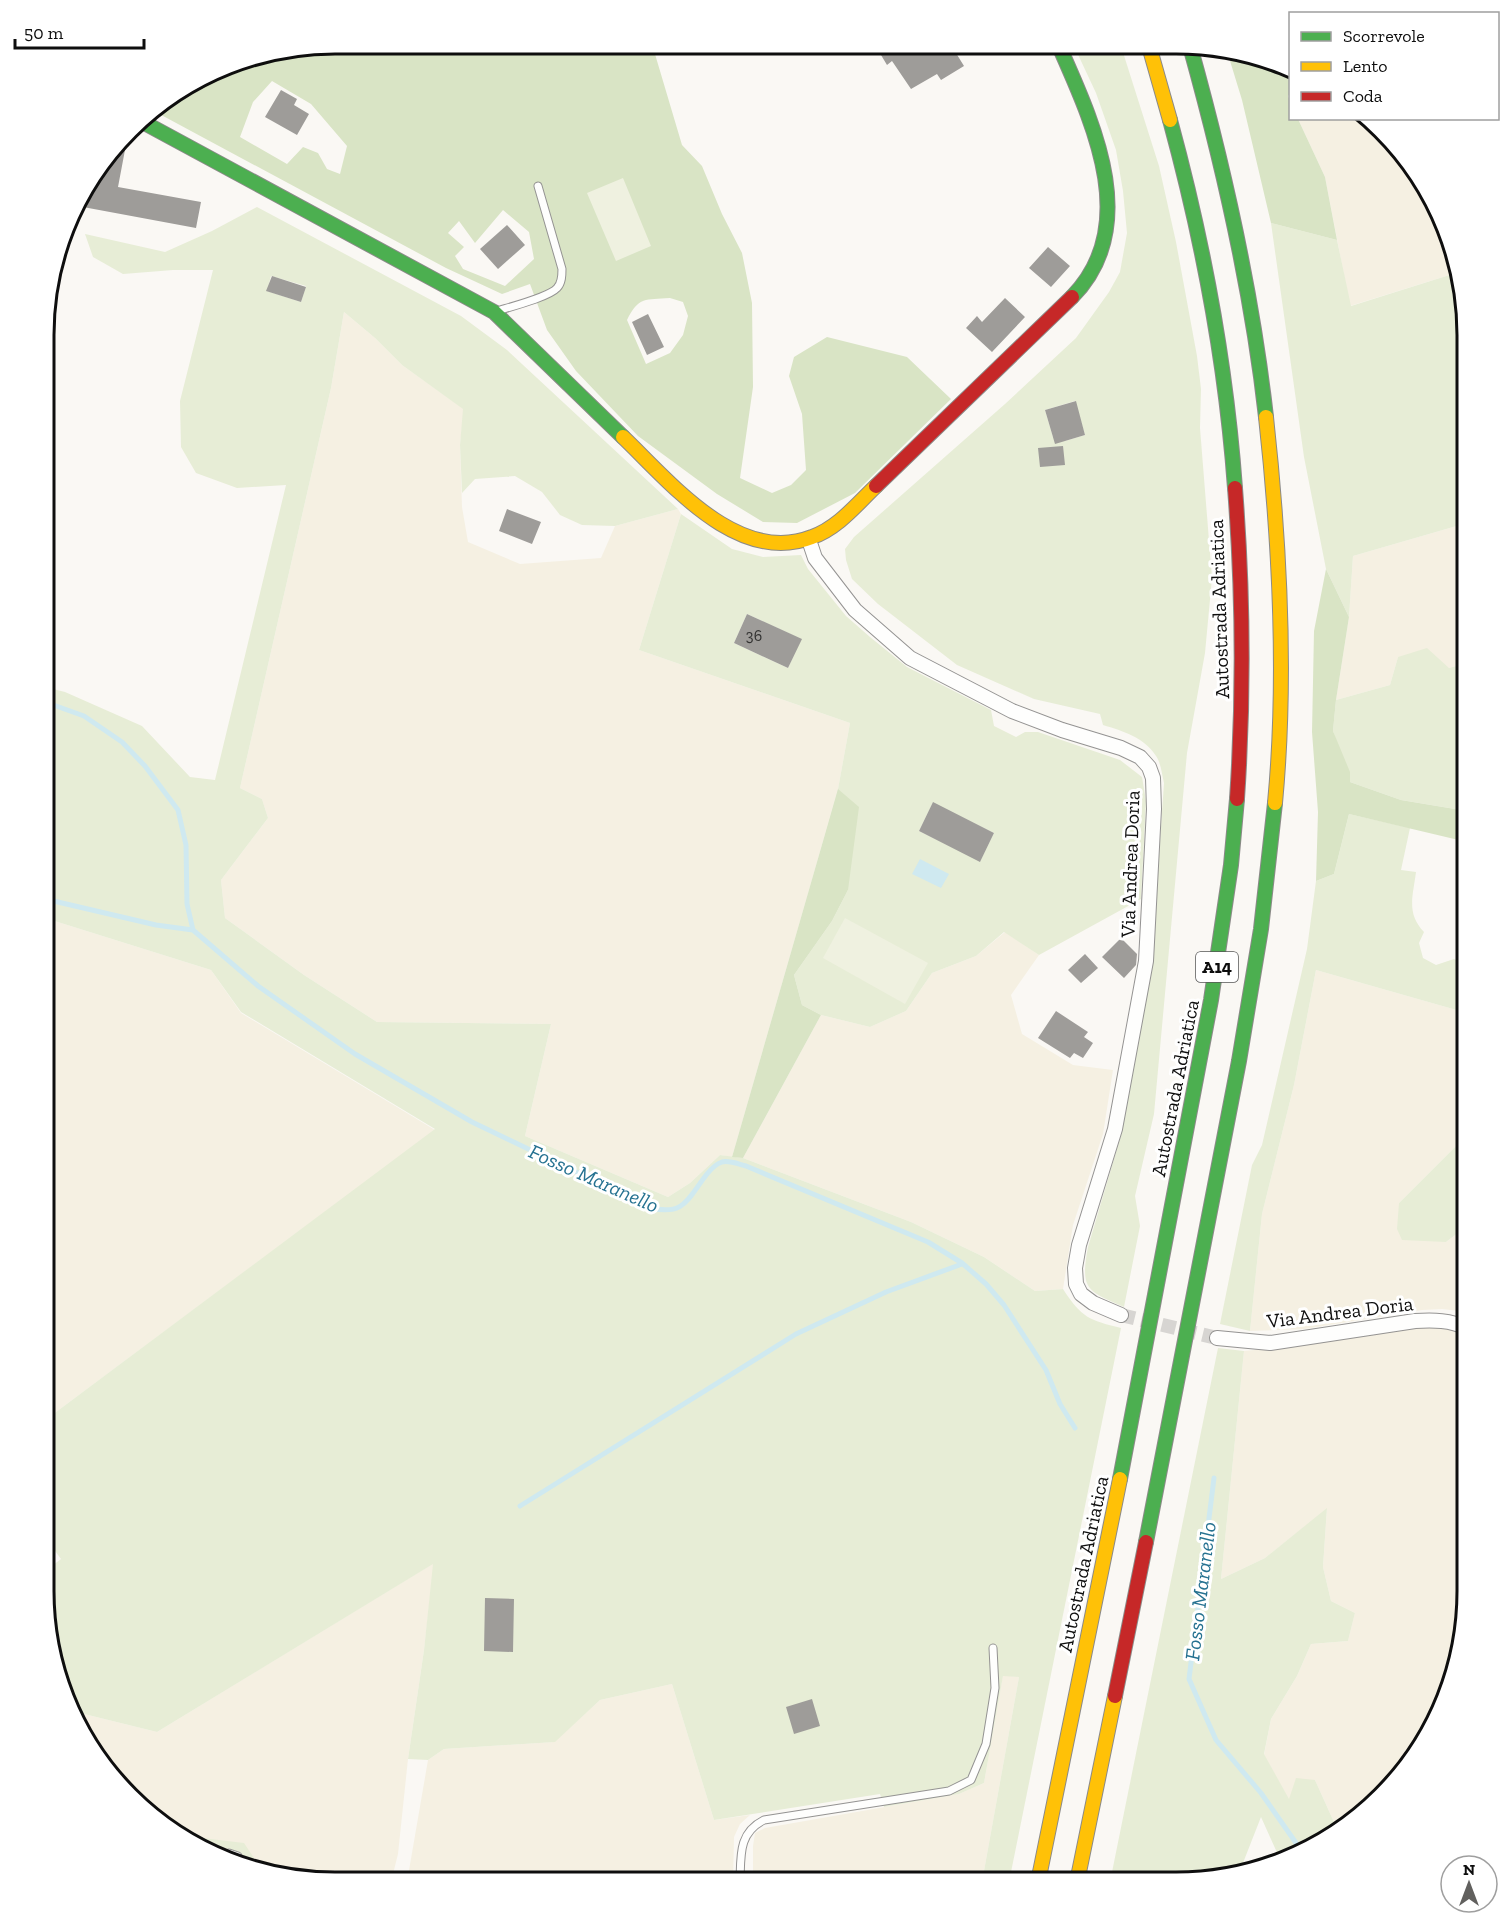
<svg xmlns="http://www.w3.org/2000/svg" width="1511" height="1926" font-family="'Zilla Slab',serif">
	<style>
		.farmland { fill: #f5f0e2 }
		.green { fill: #e7edd6; fill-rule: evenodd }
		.forest { fill: #d9e4c5; fill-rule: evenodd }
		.pitch { fill: #eff1e0 }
		.water { fill: #cfe9f0 }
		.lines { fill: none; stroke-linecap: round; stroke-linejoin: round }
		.stream { stroke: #cfe9f0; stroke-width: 5 }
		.building { fill: #9e9c99 }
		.street-tunnel { stroke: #d7d5d2; stroke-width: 14; stroke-dasharray: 14 7; stroke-linecap: butt }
		.lane-casing { stroke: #949392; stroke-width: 9 }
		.street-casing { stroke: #949392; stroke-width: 16 }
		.fast-casing { stroke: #8b8a88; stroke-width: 16 }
		.slow-casing { stroke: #8b8a88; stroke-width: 16 }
		.jam-casing { stroke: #8b8a88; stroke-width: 16 }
		.lane { stroke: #fefefd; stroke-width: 7 }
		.street { stroke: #fefefd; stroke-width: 14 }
		.fast { stroke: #4caf50; stroke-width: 14 }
		.slow { stroke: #ffc107; stroke-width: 14 }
		.jam { stroke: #c62828; stroke-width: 14 }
		.labels { text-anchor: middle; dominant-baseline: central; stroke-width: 6; stroke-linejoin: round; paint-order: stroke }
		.number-label { font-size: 16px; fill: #323231 }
		.shield { fill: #fff; stroke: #565656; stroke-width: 1.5 }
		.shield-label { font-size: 18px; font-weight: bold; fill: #0e0e0e }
		.street-label { font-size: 20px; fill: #0e0e0e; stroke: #fff }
		.water-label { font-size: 21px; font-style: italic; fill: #267291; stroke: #fff }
		.rim { fill: none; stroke: #0e0e0e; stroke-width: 3 }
	</style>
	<rect width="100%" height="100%" fill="#faf8f4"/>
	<path class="farmland" d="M1298,119H1362L1429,189L1458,260L1459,272L1350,306L1325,177Z
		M344,312L375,338L402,365L464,409L460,445L462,507L468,542L520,564L601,558L615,526L678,509L681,514L639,650L850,723L838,789L732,1157L720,1155L690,1183L668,1197L525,1136L551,1024L377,1022L304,975L225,918L221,880L268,818L262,799L240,788L331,388Z
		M1467,523V663L1449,668L1398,657L1390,685L1336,700L1349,617L1353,556Z
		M45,918L211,970L241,1013L435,1130L44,1421Z
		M1005,932L1039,955L1011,995L1022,1034L1073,1065L1113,1070L1103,1134L1073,1225L1063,1289L1035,1291L984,1257L911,1222L743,1158L821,1015L870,1027L906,1011L932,973L976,956Z
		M1316,970L1467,1013V1135L1399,1203L1446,1242L1467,1226V1314L1460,1311L1442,1309L1422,1310L1304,1329L1250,1331L1262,1214L1294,1085Z
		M1432,1327L1450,1328L1467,1336V1610L1452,1685L1419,1753L1382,1797L1338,1831L1315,1780L1289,1800L1264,1755L1271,1719L1297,1676L1311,1644L1348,1641L1355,1613L1331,1601L1323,1567L1327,1509L1265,1558L1221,1579L1244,1351L1293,1346L1412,1328Z
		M434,1563L424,1650L408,1759L398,1854L391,1882H315L254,1870V1858L177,1835L129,1797L82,1737L72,1711L157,1732Z
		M1003,1675L1019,1677L982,1882H753V1846L755,1833L765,1828L959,1794L984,1783Z
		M672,1684L714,1820L750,1815L740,1824L734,1837L733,1882H407L428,1760L444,1749L554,1742L600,1700Z"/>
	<path class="green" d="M1074,46H1121L1159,166L1176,242L1197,356L1201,389L1200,428L1212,578L1205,653L1187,753L1154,1114L1135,1196L1140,1226L1124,1307C1087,1291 1080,1290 1088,1247L1122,1132L1152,959L1164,783C1162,775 1161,763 1156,756C1145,738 1123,731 1103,725L1100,714L1034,699L957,665L878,604L852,579L846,560L845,549L854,537L1005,404L1076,338L1109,292L1120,272L1127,233L1123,191L1116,150L1096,93ZM1075,401L1085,435L1065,441L1062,434L1053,437L1045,410Z
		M257,207L461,316L507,350L678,509L615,526L582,525L560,515L542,492L515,476L475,479L462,493L460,445L463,409L402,365L375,338L344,312L331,388L240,788L262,799L268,818L221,880L225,918L304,975L377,1022L551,1024L525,1136L668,1197L690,1183L720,1155L743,1158L911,1222L984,1257L1035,1291L1063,1289C1082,1318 1089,1320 1121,1328L1009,1882H982L1019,1677L1003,1676L984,1783L959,1794L884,1807L880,1794L714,1820L672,1684L600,1700L555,1742L444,1749L428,1760L408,1759L424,1650L433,1564L157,1732L72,1711L54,1667L44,1592V1572L61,1559L44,1536V1421L435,1129L241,1012L211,970L45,918V687L65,692L142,726L190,777L215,780L286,485L237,488L196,473L181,447L180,401L213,270H173L123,274L93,257L85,234L165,252L212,231ZM271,276L306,286L301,302L267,291Z
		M1271,223L1337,240L1351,306L1459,272L1467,334V523L1353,556L1349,617L1326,569L1304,457Z
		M681,514L732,549L763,557L801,555L808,569L846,616L870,637L907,667L991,710L994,726L1016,737L1025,732H1038L1120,760L1142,777L1146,801L1141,899L1039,955L1004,932L976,956L932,973L906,1011L870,1027L821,1015L802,1005L794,975L832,921L848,890L825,836L838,789L850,723L639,650ZM747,614L801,639L788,668L734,643ZM933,803L994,833L980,861L919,831Z
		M1427,648L1449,668L1467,663V811L1401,800L1350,782L1333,731L1336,700L1390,685L1398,657Z
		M1349,814L1410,828L1401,870L1416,872C1413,896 1406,913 1424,932L1419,943L1423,958L1436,965L1454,959L1467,966V1013L1316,970L1294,1085L1262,1214L1250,1331L1220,1324L1252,1165L1262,1145L1307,949L1316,881L1334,874Z
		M1467,1135V1226L1446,1242L1402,1240L1397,1229L1399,1203Z
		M1218,1348L1244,1351L1221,1579L1265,1558L1327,1508L1323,1567L1331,1601L1355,1613L1348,1641L1311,1644L1297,1676L1271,1719L1264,1754L1289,1799L1296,1778L1315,1780L1338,1831L1322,1844L1279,1857L1261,1817L1241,1868L1195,1882H1110Z
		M177,1835L244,1843L254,1858V1870L241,1867Z"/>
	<path class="forest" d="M335,44H652L682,145L702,166L722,214L742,253L752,303L753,387L740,478L772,493L791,485L806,470L802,414L789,376L794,357L827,337L907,357L951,399L855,493L797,523L763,522L717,494L638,436L576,371L547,330L530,284L502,294L446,268L152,110L241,59ZM272,81L311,104L347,146L340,174L327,169L318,153L303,147L287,164L240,137L253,102ZM503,210L529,232L534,259L505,286L463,269L455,256L464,247L448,233L459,221L475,243ZM670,298L683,302L688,316L683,335L670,353L646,364L627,320C639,296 645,300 670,298Z
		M1227,51L1290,75V93L1288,96L1290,102V118L1298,119L1325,177L1337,240L1271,223L1242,100Z
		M1326,569L1349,617L1336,700L1333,731L1350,772V782L1401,800L1467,811V842L1349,814L1334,874L1316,881L1318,812L1312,732L1314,631Z
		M838,789L859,807L848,890L832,921L794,975L802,1005L821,1015L743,1158L732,1157Z"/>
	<path class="pitch" d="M623,178L651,246L616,261L587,193Z
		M845,918L928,963L905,1004L823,958Z"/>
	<path class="water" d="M920,859L949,874L941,888L912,874Z"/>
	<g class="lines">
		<path class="stream" d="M45,702L84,716L122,742L145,766L178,810L186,845L187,904L193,930
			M45,899L156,925L193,930L258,986L355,1054L472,1122L651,1208C685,1216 688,1198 707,1174C711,1169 716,1164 722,1162C729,1160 738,1164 746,1166L928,1242L962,1263L986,1284L1004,1305L1046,1370L1060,1404L1075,1428
			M1214,1478L1189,1679L1216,1740L1261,1793L1301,1850
			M520,1506L796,1334L886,1292L962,1264"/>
	</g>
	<path class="building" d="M886,45H920L924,50L931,45H951L964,66L941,80L937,74L911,89L892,61L887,65L878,50Z
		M281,90L297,99L294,105L309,114L297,135L265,117Z
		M128,134L118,187L201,202L196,228L83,207L87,183Z
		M507,225L525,245L498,269L480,249Z
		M1048,247L1070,266L1051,287L1029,268Z
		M272,276L306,287L301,302L266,291Z
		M1005,298L1025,317L992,352L966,328L977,316L982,322Z
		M648,314L664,347L647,355L632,322Z
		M1076,401L1085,435L1055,444L1045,410Z
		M1063,446L1065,465L1040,467L1038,448Z
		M507,509L541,522L532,544L499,531Z
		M747,614L802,639L788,668L734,643Z
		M933,802L994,833L980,862L919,831Z
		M1121,938L1137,954L1136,965L1124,978L1102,957Z
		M1085,954L1098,968L1081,983L1068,970Z
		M1056,1011L1088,1032L1084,1037L1093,1043L1083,1058L1074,1053L1070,1058L1038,1038Z
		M485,1598L514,1599L513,1652L484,1651Z
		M812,1699L820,1726L794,1734L786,1707Z"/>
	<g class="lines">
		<path class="street-tunnel" d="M1121,1315L1217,1338"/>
		<g class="lane-casing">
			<path id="lane" d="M497,311C510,307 549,297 557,288C562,283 562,275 562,269L538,186
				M223,1858L229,1853L238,1856L241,1867
				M740,1882C741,1856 738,1833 764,1820L949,1791L971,1780L986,1744L995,1688L993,1648"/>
		</g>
		<g class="street-casing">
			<path id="street" d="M809,540L815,558L855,610L910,658L1012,711L1062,730L1121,748L1140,757L1149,767L1153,778L1154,809L1146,961L1115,1129L1079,1245L1075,1268L1076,1284L1081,1294L1093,1303L1121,1315
				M1217,1338L1270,1343L1415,1321C1434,1320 1450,1320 1467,1328"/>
		</g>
		<g class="fast-casing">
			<path id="fast" d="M1059,46C1093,123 1142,226 1072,297
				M1190,46C1224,168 1252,291 1266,417
				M139,120L494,312L623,437
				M1170,120C1203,241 1226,363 1235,488
				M1120,1479L1211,1000L1231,865L1237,799
				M1146,1542L1239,1061L1261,929L1275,803"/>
		</g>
		<g class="slow-casing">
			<path id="slow" d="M1149,46L1170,120
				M1266,417C1280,545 1287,676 1275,803
				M623,437C671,483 738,566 812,537C838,528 857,504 876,486
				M1038,1882L1120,1479
				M1077,1882L1115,1696"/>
		</g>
		<g class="jam-casing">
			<path id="jam" d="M876,486L1072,297
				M1235,488C1243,591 1244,695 1237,799
				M1115,1696L1146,1542"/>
		</g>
		<use href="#lane" class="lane"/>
		<use href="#street" class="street"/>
		<use href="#fast" class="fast"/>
		<use href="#slow" class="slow"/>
		<use href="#jam" class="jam"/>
	</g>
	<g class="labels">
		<g class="number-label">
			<text x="754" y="635">36</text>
		</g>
		<rect class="shield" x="1196" y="952" width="42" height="30" rx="4.5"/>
		<g class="shield-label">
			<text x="1217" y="967">A14</text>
		</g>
		<g class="street-label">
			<text transform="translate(1219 609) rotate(-92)">Autostrada Adriatica</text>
			<text transform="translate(1130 864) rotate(-88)">Via Andrea Doria</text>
			<text transform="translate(1175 1088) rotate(-79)">Autostrada Adriatica</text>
			<text transform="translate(1340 1312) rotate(-7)">Via Andrea Doria</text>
			<text transform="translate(1083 1564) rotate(-78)">Autostrada Adriatica</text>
		</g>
		<g class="water-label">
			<text transform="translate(594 1178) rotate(24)">Fosso Maranello</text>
			<text transform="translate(1200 1591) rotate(-83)">Fosso Maranello</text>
		</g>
	</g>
	<path d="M0 0H1511V1926H0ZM335 54H1176A281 281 0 0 1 1457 335V1591A281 281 0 0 1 1176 1872H335A281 281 0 0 1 54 1591V335A281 281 0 0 1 335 54Z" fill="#fff" fill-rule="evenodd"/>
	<path class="rim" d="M335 54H1176A281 281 0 0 1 1457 335V1591A281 281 0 0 1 1176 1872H335A281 281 0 0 1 54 1591V335A281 281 0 0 1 335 54Z"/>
	<rect x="1289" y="12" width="210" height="108" fill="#ffffff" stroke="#9f9f9f" stroke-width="1.5"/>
	<rect x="1301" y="32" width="30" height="9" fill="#4caf50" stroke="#9f9f9f" stroke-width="1.5"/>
	<text x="1343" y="42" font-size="18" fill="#0e0e0e">Scorrevole</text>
	<rect x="1301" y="62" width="30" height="9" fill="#ffc107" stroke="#9f9f9f" stroke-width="1.5"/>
	<text x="1343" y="72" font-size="18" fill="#0e0e0e">Lento</text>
	<rect x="1301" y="92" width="30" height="9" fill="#c62828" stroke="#9f9f9f" stroke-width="1.5"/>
	<text x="1343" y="102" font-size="18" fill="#0e0e0e">Coda</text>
	<g transform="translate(1469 1884)"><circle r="28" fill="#ffffff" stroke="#9f9f9f" stroke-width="1.5"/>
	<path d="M0-4.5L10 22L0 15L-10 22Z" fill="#61605e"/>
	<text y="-9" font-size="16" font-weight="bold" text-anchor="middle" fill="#0e0e0e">N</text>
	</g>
	<path d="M15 39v9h129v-9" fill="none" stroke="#0e0e0e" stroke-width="3"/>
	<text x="24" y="39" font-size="18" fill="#0e0e0e" stroke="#ffffff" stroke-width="4.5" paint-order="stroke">50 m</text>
</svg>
